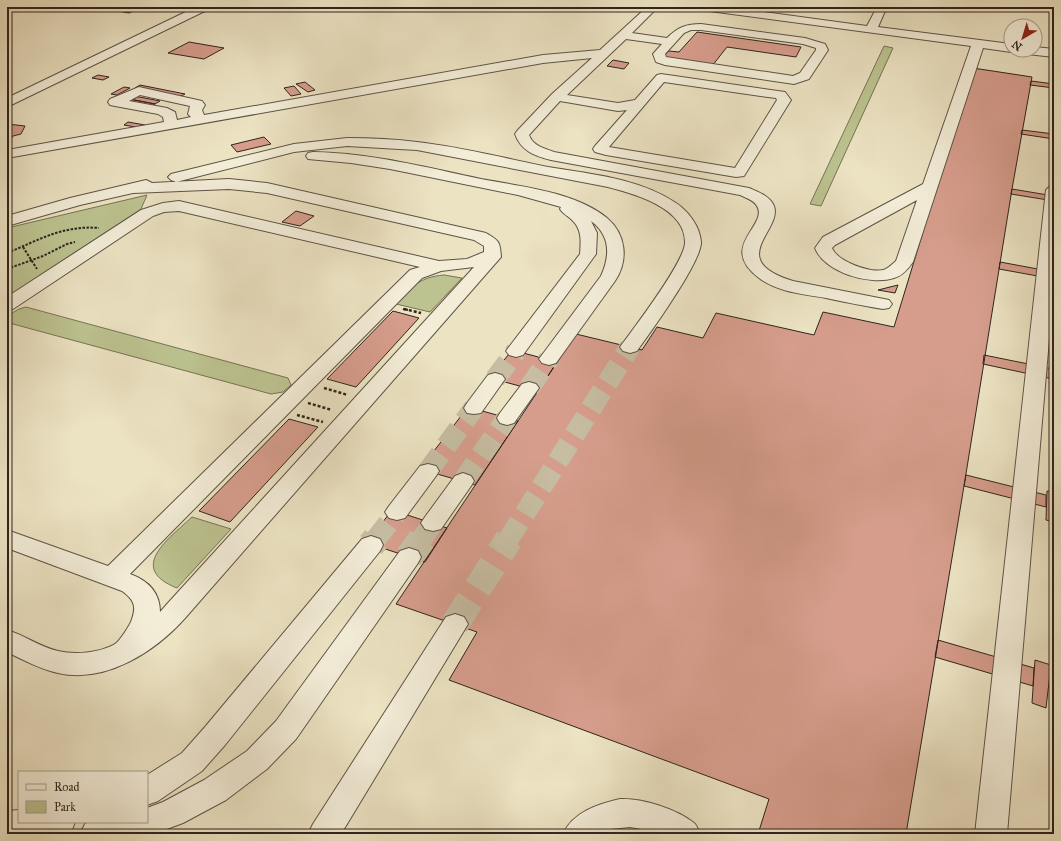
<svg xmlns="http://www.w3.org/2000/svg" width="1061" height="841" font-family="'IM FELL Great Primer',serif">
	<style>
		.green { fill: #bcc390; stroke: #767456 }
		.building { fill: #d69d8c; stroke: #2f241d }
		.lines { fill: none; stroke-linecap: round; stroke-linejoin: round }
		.minor-tunnel-far1 { stroke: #c6bda2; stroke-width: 21; stroke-dasharray: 21 10; stroke-linecap: butt }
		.minor-tunnel { stroke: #c6bda2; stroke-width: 28; stroke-dasharray: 28 14; stroke-linecap: butt }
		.minor-casing { stroke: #5e5446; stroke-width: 2 }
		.path-far1 { stroke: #2f241d; stroke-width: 2; stroke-dasharray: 2.5 1.5; stroke-linecap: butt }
		.path { stroke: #2f241d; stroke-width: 2.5; stroke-dasharray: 3 2; stroke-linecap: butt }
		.minor { fill: #f3edd8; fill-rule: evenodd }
	</style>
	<rect width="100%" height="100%" fill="#ece3c3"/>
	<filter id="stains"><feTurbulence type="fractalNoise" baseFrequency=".005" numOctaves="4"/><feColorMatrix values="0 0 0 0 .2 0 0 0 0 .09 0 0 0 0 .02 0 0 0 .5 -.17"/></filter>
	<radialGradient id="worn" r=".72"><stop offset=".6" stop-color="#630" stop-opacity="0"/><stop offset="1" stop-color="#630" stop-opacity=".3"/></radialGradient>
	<path class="green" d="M884,46L893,48L821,206L810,204Z
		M147,195L141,209L7,297V228Z
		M444,275L462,278L430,312L396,304C412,287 419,277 444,275Z
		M26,307L288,378L291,385L283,392L271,394L13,324L7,321V316L19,309Z
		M192,517L231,529L177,588C126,568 170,538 192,517Z"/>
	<path class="building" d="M96,7H142L129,13Z
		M697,32L801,47L796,57L727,47L712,66L663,57L669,51L679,52Z
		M189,42L224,48L204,59L168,53Z
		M613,60L629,63L624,69L607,66Z
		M973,68L1032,77L1012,189L964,486L906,834H758L769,799L449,680L477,632L396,604L576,334L642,350L657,327L703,338L716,313L814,335L823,312L894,327Z
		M98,75L109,77L103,80L92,78Z
		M1031,81L1054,84V88L1030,85Z
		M305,82L315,90L308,92L296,84Z
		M140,85L185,94L179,97L135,88Z
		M294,86L301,94L291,96L284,88Z
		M124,87L130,88L117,95L111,94Z
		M129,95L160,101L155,104L124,98Z
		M124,98L155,104L149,107L118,101Z
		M128,122L145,125L141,128L124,125Z
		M7,124L25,126L21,134L13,136L10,140H7Z
		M1022,130L1054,134V139L1021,134Z
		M264,137L271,144L237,152L231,145Z
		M1012,189L1054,196V201L1011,194Z
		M296,211L314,216L300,226L282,222Z
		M1000,262L1054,272V279L999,269Z
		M898,285L895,293L878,290Z
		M393,311L419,318L356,387L327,379Z
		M512,350L557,362L538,391L490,378Z
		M984,355L1053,369V379L983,364Z
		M468,407L518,421L475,485L420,469Z
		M289,419L318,427L230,522L199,511Z
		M966,475L1046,495V507L964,486Z
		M1047,491L1054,492V522L1046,520Z
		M392,510L447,528L425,562L367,543Z
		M938,640L1034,668L1033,686L935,657Z
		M1035,660L1051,665L1046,708L1032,703Z"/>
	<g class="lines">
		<path class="minor-tunnel-far1" d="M495,379L516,351
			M529,388L549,359
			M428,471L474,408
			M463,481L507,418
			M375,540L397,512
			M421,540L433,523
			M508,540L630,347"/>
		<path class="minor-tunnel" d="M371,545L376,539
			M409,557L422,539
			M455,624L509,539"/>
		<g class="minor-casing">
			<path id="minor" d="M7,7H13L8,10Z
				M196,7H210L209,9L7,107V98Z
				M647,7H658L632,33L667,38C678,27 686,24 701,24L805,38L825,44L828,50L809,79L794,84L665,65L656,62L653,54L662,44L626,39L567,95L618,103L635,100L657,75L661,74L785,92L791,100L744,176L736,177L606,155L595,152L593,149L595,146L627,110L618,111L560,101L529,135C533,146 544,148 554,152L749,188C758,192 770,196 774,206C783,230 724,260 793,281L889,300L892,304L889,308L883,309C864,306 845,302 826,298C804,294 777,292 759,278C717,246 769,226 757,206C754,200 746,198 740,195L551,160C535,156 521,151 515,134L517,131L552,94L592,58L543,63L7,158V150L164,122L163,117L158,114L115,106L110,105L108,102L110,99L139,87L202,101L205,105L202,110L204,115L543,55L600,50ZM691,30H701L803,44L816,48V50L800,73L793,76L666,57L665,54L684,33ZM664,82L768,97L776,98L777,100L735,168L609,147ZM140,95L190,106L188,114L191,117L177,120L175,112L167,108L129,101Z
				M697,7H727L867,26L876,9L880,8L885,11L878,27L1011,44V50H1016L1011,52L983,48L913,262C908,269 902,276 894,278C870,286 824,272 815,248L823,237L923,184L971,46L702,10ZM917,200L896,261C892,264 888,269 883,270C869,273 837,261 832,248L835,245Z
				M1035,47L1054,49V57L1027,54L1023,53L1021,50H1035Z
				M347,138C370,138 394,139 417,142C461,147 504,158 548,167C590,174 639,178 676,203C688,211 700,226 701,242C702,261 650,333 637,351L630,353L623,351L620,347C634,328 684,263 685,243C686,208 635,194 608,187L417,150L347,146L294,152L176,182L171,180L168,177L171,174L294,144Z
				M313,152C370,153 425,167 481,179C519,186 576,192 607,218C626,234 629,260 615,281L556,363L549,365L542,363L539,359L601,276C610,256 611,236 591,221L597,233L596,254L523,355L516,357L509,355L506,351L509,347L580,254C581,241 582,229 572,220C568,216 563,214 560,209L561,207L518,195L390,169L351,163L308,159L306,156L308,153Z
				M229,179L267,183L486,233C499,241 500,241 501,257L186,617C156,651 106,684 58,673C40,669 23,660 7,652V630C24,635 40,647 58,651C75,655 99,653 115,644C119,642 131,624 132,619C137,605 133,599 122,591L7,548V530L108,566L410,270L420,267L179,211L164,212L153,216L13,309L7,310V297L141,210L163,203L179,201L439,261L467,259L484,252V246L474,240L267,193L229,189L133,193L80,205L7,226V216L70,198L146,180L152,183ZM474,267L168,603L160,612C160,592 147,580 130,574L422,278L441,271Z
				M1054,185V280L1007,834H975L1046,190L1049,187Z
				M495,373L502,375L505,379L481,413L474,414L467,413L464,408L467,403L488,375Z
				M529,382L536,384L539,388L514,423L507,425L500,423L497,418L500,413L522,384Z
				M428,464L436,466L439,471L436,476L405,518L397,520L389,518L385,512L389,506L420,466Z
				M463,473L471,476L474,481L471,486L441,529L433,531L425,529L421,523L425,517L455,476Z
				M371,536L380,539L383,545L380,551L225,745L202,771L158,801L147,805V775L182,753L205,727L362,539Z
				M409,548L418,551L421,557L418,563L296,739L267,769L226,800L183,823L153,834H80L85,824L89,822H147V808L163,802L204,780L247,751L276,721L400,551Z
				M455,614L464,617L468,624L341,834H308L313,824L446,617Z
				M620,799C642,798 677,809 694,823C697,825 698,831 700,834H655L647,830L630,827L611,829L602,834H563C573,812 598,804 620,799Z
				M19,810V822H75L71,832L66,834H7V811Z"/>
		</g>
		<path class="path-far1" d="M23,247L37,269
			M7,253C39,240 63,225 99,228
			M7,269L43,256L67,244L75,242
			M403,309L408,310"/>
		<path class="path" d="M404,309L421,313
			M324,388L348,395
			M308,403L332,410
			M297,415L323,422"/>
		<use href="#minor" class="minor"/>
	</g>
	<rect width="1061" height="841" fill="none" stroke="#ece3c3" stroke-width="24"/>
	<rect x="8" y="8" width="1045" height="825" fill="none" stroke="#2f241d" stroke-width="2"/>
	<rect x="12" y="12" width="1037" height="817" fill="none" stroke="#2f241d"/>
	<rect x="18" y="771" width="130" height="52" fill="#f3edd8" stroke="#a59d8d"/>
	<rect x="26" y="784" width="20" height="6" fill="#f3edd8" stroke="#a59d8d"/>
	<text x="54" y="791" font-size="12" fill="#2f241d">Road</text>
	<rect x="26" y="801" width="20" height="12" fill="#bcc390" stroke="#a59d8d"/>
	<text x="54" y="811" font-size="12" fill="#2f241d">Park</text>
	<g transform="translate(1023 38) rotate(218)"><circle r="19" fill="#f3edd8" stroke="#a59d8d"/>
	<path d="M0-3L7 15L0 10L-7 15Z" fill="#8f2418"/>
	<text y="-6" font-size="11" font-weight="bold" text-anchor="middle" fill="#2f241d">N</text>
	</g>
	<rect width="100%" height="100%" filter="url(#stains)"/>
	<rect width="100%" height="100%" fill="url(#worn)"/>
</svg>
